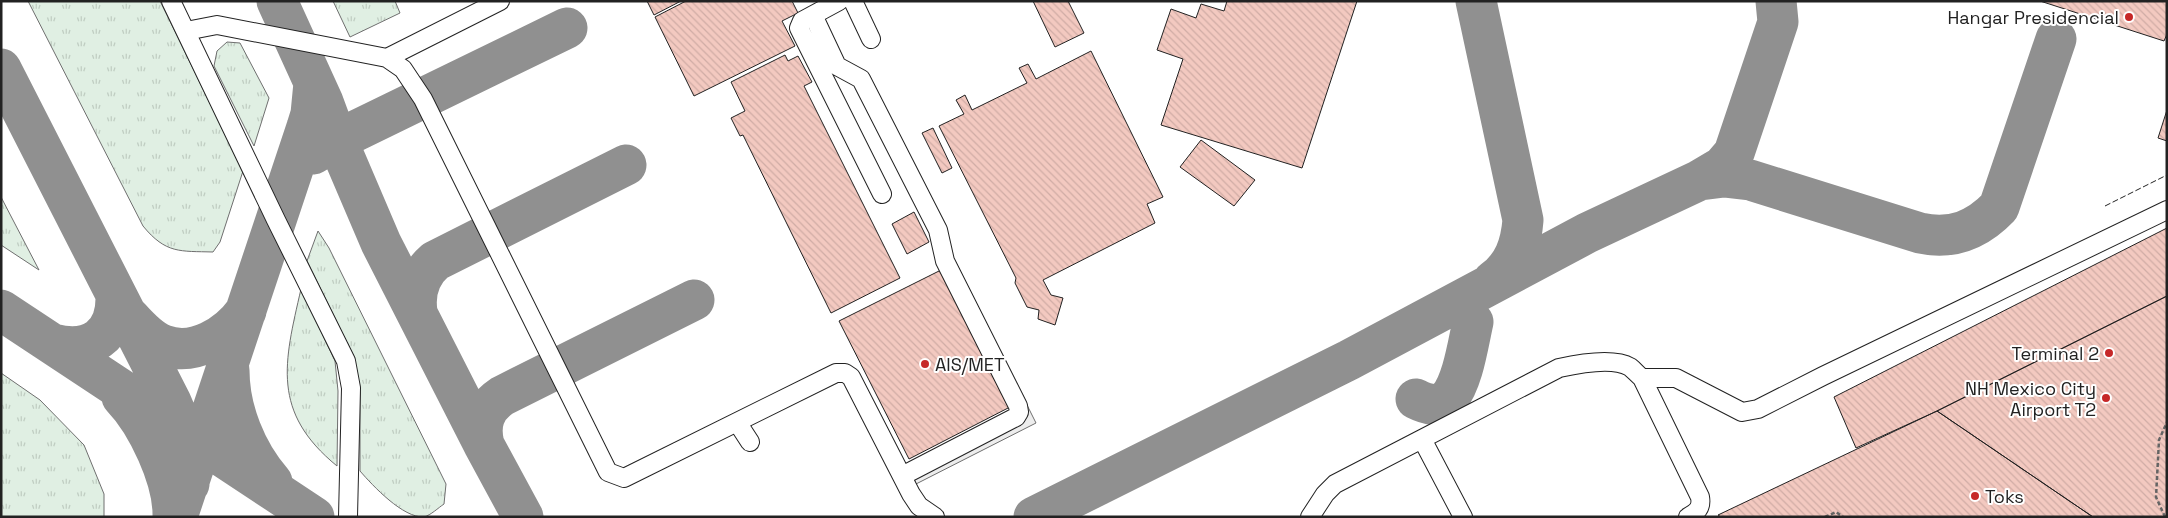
<svg xmlns="http://www.w3.org/2000/svg" width="2168" height="518" font-family="'Space Grotesk',sans-serif">
	<style>
		.grass { fill: url(#grass-tufts); stroke: #6f6f6f }
		.parking { fill: #ededed; stroke: #6f6f6f }
		.lines { fill: none; stroke-linecap: round; stroke-linejoin: round }
		.taxiway { stroke: #909090; stroke-width: 41 }
		.building { fill: url(#building-back-hatch); stroke: #222 }
		.minor-casing { stroke: #222; stroke-width: 20 }
		.path { stroke: #646464; stroke-width: 2.5; stroke-dasharray: 4 2.5; stroke-linecap: butt }
		.minor { stroke: #fff; stroke-width: 18 }
		.fence { stroke: #222; stroke-width: 1; stroke-dasharray: 6 2.5; stroke-linecap: butt }
		.poi-dot { fill: #c62828; stroke: #fff; stroke-width: 2 }
		.labels { text-anchor: middle; dominant-baseline: central; stroke-width: 4; stroke-linejoin: round; paint-order: stroke }
		.poi-label { font-size: 18px; fill: #222; stroke: #fff; text-anchor: end }
	</style>
	<defs>
		<pattern id="grass-tufts" width="24" height="20" patternUnits="userSpaceOnUse" patternTransform="scale(1.25)"><rect width="24" height="20" fill="#e0efe3"/><path d="M3 7l-1-3M5 7V3M7 7l1-3M15 17l-1-3M17 17v-4M19 17l1-3" fill="none" stroke="#c0cdc2"/></pattern>
		<pattern id="building-back-hatch" width="6" height="6" patternUnits="userSpaceOnUse" patternTransform="scale(1.25)"><rect width="6" height="6" fill="#f3c9c0"/><path d="M-1 5l2 2M0 0l6 6M5-1l2 2" fill="none" stroke="#d0aca5"/></pattern>
	</defs>
	<rect width="100%" height="100%" fill="#fff"/>
	<path class="grass" d="M28,1H160L243,171L220,242L213,252C180,251 166,254 143,226Z
		M333,1H395L400,13L350,37Z
		M227,42L240,43L269,98L254,146L214,66L217,51Z
		M1,197L39,270L1,245Z
		M318,231L329,248L446,484L444,504C438,508 431,515 424,517C403,518 373,486 360,471V393L353,355L307,261Z
		M301,289L335,361L338,391L337,466C271,412 284,363 301,289Z
		M1,373L40,400L84,445L104,494V517H1Z"/>
	<path class="parking" d="M956,263L1036,423L916,484L907,466L1014,411L943,270Z"/>
	<g class="lines">
		<path class="taxiway" d="M277,1L323,102L337,140L381,243L484,445L523,517
			M1476,1L1523,220C1521,245 1514,266 1493,281
			M1,69L171,402C183,429 192,454 189,484
			M313,154L337,140L567,28
			M1700,180L1722,167L1734,153L1778,22L1776,1
			M1,310L314,517
			M417,312C414,291 420,274 435,261L626,165
			M130,318C139,328 150,340 163,345C194,357 228,336 246,311
			M53,344C90,354 117,336 116,296
			M229,370C229,410 246,452 272,482
			M122,397C147,423 174,479 173,517
			M1416,399C1426,404 1441,409 1449,398C1463,381 1468,344 1473,322
			M484,445C479,424 484,408 502,396L694,300
			M177,517L307,127L311,114L314,83
			M1034,517L1349,360L1587,233L1700,180L1724,177L1750,180L1920,233C1952,240 1977,230 1999,207L2056,39"/>
	</g>
	<path class="building" d="M647,1H681L654,15Z
		M686,1H792L798,13L782,21L795,46L694,96L655,17Z
		M1033,1H1068L1084,33L1055,47Z
		M1227,1H1357L1302,168L1161,125L1183,59L1157,50L1171,9L1196,18L1201,4L1224,11Z
		M2040,1H2167V34L2164,41Z
		M1091,51L1163,197L1147,204L1155,223L1043,280L1051,295L1063,298L1055,325L1038,319L1039,310L1027,307L1015,283L1016,278L939,126L964,114L956,100L965,95L972,110L1027,83L1019,68L1028,64L1036,79Z
		M785,55L788,61L798,56L812,82L804,86L900,278L831,313L743,135L740,136L731,118L745,111L731,82Z
		M2167,110V141L2158,138Z
		M933,128L952,168L942,173L922,133Z
		M1201,140L1255,180L1234,206L1180,167Z
		M914,212L929,242L907,254L892,224Z
		M2167,228V296L1937,411L1856,448L1834,397Z
		M941,270L1010,407L909,459L839,321Z
		M2167,296V517H2093L1937,411Z
		M1937,411L2093,517H1721L1718,515Z"/>
	<g class="lines">
		<g class="minor-casing">
			<path id="minor" d="M171,1L276,220L346,361L351,388L348,517
				M839,1L802,21L799,28L882,194
				M853,1L871,39
				M813,15L837,66L861,79L938,230L945,261L1018,406L1019,412L1016,417L902,476
				M186,31L217,25L387,58L500,1
				M387,58L403,69L423,99L608,472L624,478L836,373H845L851,377L911,494L919,506L935,517
				M1642,378H1676L1742,412L1758,409L1823,376L2167,210
				M737,422L750,442
				M1422,439L1463,517
				M1310,517L1325,494L1335,484L1559,368C1577,364 1613,357 1630,367C1634,370 1638,375 1642,378L1700,497C1702,508 1697,512 1688,517"/>
		</g>
		<path class="path" d="M1825,517L1836,512L1843,517
			M2165,517L2156,497L2159,440L2167,422"/>
		<use href="#minor" class="minor"/>
		<path class="fence" d="M2105,206L2167,175"/>
	</g>
	<g class="poi-dot">
		<circle cx="2129" cy="17" r="5"/>
		<circle cx="2109" cy="353" r="5"/>
		<circle cx="925" cy="364" r="5"/>
		<circle cx="2106" cy="398" r="5"/>
		<circle cx="1975" cy="496" r="5"/>
	</g>
	<g class="labels">
		<g class="poi-label">
			<text x="2119" y="17">Hangar Presidencial</text>
			<text x="2099" y="353">Terminal 2</text>
			<text x="935" y="364" text-anchor="start">AIS/MET</text>
			<text x="2096" y="388">NH Mexico City<tspan x="2096" dy="21">Airport T2</tspan></text>
			<text x="1985" y="496" text-anchor="start">Toks</text>
		</g>
	</g>
	<rect width="2168" height="518" fill="none" stroke="#222222" stroke-width="5"/>
</svg>
